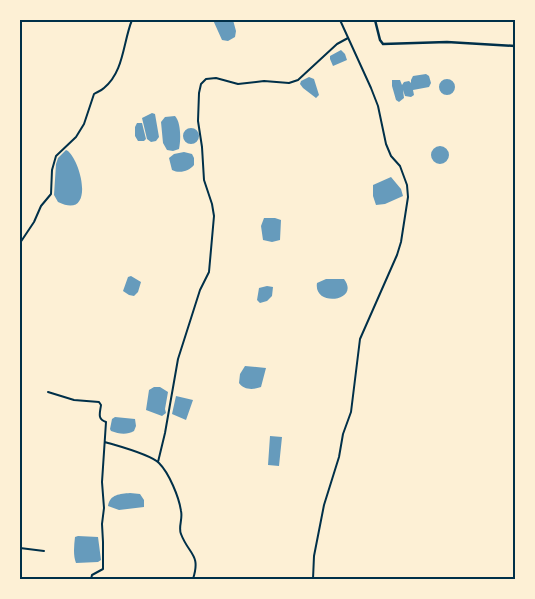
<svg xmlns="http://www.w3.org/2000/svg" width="535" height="599" font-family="'Archivo Narrow',sans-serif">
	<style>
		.water { fill: #669bbc }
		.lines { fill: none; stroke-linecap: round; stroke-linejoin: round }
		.minor { stroke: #003049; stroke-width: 2 }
		.tertiary { stroke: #003049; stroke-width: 2.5 }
		.neatline { fill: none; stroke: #003049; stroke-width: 2 }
	</style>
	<rect width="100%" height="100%" fill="#fdf0d5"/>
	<path class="water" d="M213,20H233L236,31L235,37L228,41L222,40Z
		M341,50L345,54L347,60L333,66L330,59V56Z
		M426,74L429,76L431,83L429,87L413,90L414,95L411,97L405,96L403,90L404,98L399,102L396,100L392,86V80H400L402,85L404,82L409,81L411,83V80L413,76Z
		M309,77L314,79L319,95L316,98L303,88L300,84L301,81Z
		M439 87a8 8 0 1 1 16 0a8 8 0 1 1-16 0Z
		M152,113L155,114L159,137L156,141L151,142L147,139L142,118Z
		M175,116C181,122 181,140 179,149L173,151L167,150L163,143L161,122L165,117Z
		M137,123H142L146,139L144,141H138L135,136V127Z
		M183 136a8 8 0 1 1 16 0a8 8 0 1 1-16 0Z
		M431 155a9 9 0 1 1 18 0a9 9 0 1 1-18 0Z
		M66,150L68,151C83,165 94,220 58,202L54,195L56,164L58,158Z
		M184,152L192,154L194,158V165C189,171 180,174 172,170L169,158L174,154Z
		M391,177L401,189L403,196L385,204L376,205L373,196V185Z
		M264,218H275L281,220L280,240L272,242L263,240L261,226Z
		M131,276L141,282L138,292L134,296L129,295L123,291L128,277Z
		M326,279H344C361,301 313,308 317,283Z
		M267,286L273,287L272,296L267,301L260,303L257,300L259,288Z
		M245,366L266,368L261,387C253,390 244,390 239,383L240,374Z
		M154,387H160L168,392L165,409L166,413L162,416L146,410L149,390Z
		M176,396L193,400L186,420L172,414Z
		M115,417L135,419L136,426L134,431C127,435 119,434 111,431L110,429L112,419Z
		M270,436L282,437L279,466L268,465Z
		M130,493L140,494L144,500V507L119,510L108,506C110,494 120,494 130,493Z
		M78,536L98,537L101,560L98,562L76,563C73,555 74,546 75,537Z"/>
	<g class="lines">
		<path class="minor" d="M20,243L34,222L41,206L51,194L52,170L56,156L76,137L84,124L94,94C97,92 101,91 104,88C124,72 123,42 132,20
			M48,392L74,400L99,402L101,405C100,413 97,419 106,422L102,482L104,508L102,524L103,542V569L92,575L91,579
			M105,442C118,446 150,454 159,463C169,473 179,497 181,511C183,519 178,527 181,534C189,555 201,554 193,579
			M158,462L165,433L178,359L200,290L209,272L214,216L212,204L204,180L202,147L198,121L199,93L201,84L206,79L216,78L238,84L264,81L289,83L298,80L337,44L348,38
			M20,548L44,551
			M313,579L314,556L324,505L339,457L343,434L351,412L360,339L397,255L401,242L408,197L407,185L400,166L391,156L386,144L378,106L371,88L340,20"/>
		<path class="tertiary" d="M375,20L380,40L383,44L447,42L515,46"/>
	</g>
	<rect width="535" height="599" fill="none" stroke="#fdf0d5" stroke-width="42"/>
	<rect x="21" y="21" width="493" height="557" class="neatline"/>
</svg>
